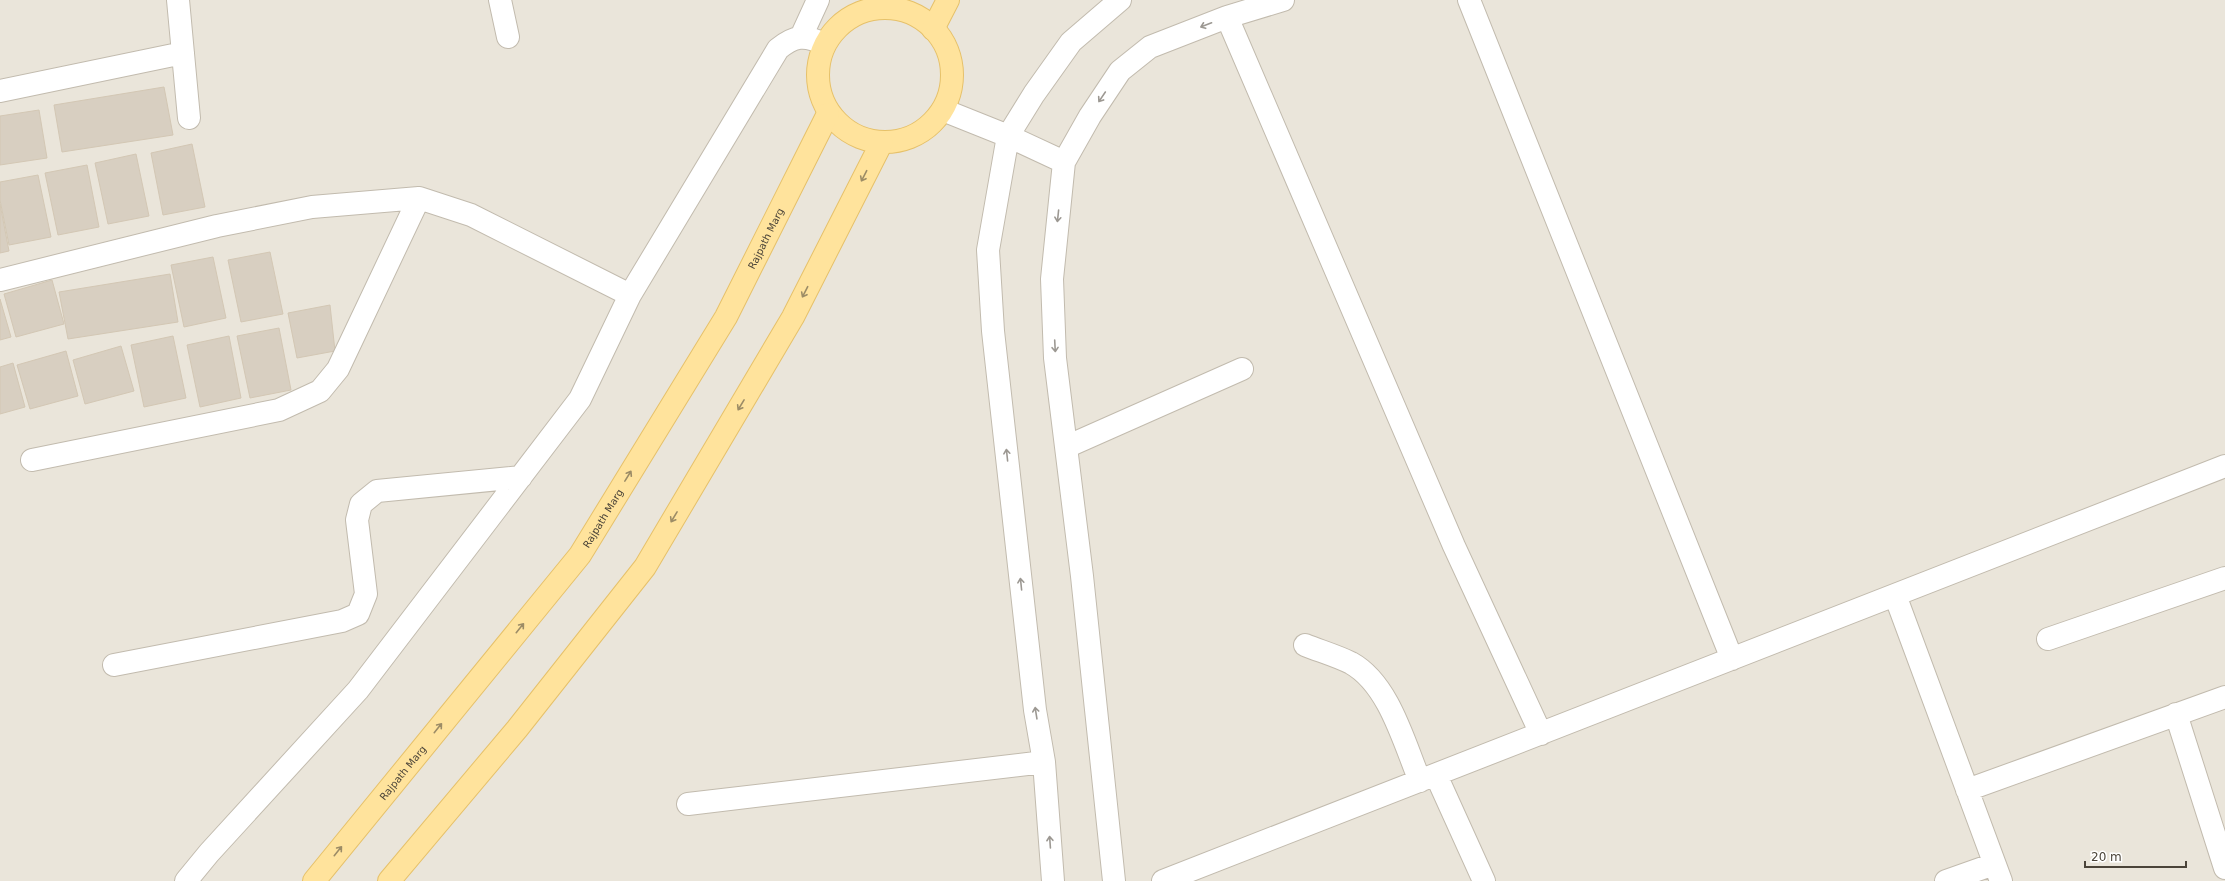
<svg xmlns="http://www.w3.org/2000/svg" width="2225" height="881" font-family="'DejaVu Sans',sans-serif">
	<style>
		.residential { fill: #eae5da }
		.building { fill: #d8cfc1; stroke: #d3c7b4 }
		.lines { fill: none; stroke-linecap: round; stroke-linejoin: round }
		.minor-casing { stroke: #c2bbae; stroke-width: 24 }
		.major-casing { stroke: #e6c16a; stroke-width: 24 }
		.minor { stroke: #fff; stroke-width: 22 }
		.major { stroke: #ffe39c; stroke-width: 22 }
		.oneway { stroke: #9c9892 }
		.oneway2 { stroke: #9c8c66 }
		.labels { text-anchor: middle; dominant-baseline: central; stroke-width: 3; stroke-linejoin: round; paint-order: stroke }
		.street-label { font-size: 10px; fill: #4b4439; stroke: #fff }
	</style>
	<rect width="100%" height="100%" fill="#f6f3ec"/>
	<path class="residential" d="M0,0H2225V881H0Z"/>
	<path class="building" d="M164,87L173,135L62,152L54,105Z
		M39,110L47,158L0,165V116Z
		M192,144L205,207L163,215L151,153Z
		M136,154L149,216L108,224L95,163Z
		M87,165L99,227L58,235L45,173Z
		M38,175L51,237L9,245L0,200V182Z
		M0,204L9,251L0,253Z
		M270,252L283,314L241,322L228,260Z
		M213,257L226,318L184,327L171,265Z
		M170,274L178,322L68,339L59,292Z
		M52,280L64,324L16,337L4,294Z
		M0,299L11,337L0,340Z
		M330,305L335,351L297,358L288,313Z
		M279,328L291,390L250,398L237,336Z
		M173,336L186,398L144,407L131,345Z
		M229,336L241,398L200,407L187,345Z
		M121,346L134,391L85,404L73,360Z
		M66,351L78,396L30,409L17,365Z
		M13,363L25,407L0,414V367Z"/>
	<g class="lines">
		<g class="minor-casing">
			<path id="minor" d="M178,0L189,118
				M500,0L508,37
				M1469,0L1732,659
				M1227,17L1454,546L1541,734
				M801,37L818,0
				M0,91L183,53
				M943,110L1008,136L1064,162
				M0,280L217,226L312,207L419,198L471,215L630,295
				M1066,447L1242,369
				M32,460L279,410L320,391L338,369L419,198
				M1895,595L2001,881
				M2048,639L2225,578
				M1305,645C1320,651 1337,656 1351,663C1389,684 1404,743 1420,781
				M114,665L342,621L358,614L366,594L357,520L361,504L377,491L521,477
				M2176,714L2225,868
				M1436,775L1484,881
				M1967,790L2225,697
				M688,804L1044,762
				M186,881L209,853L358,690L580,399L630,295L778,49C794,36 804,34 824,44
				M1053,881L1044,762L1035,710L993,331L988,250L1008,136L1034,94L1071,42L1120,0
				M1114,881L1082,576L1055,358L1052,279L1064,162L1090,116L1120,71L1150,47L1227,17L1283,0
				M1163,881L2225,466
				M1946,881L1994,864"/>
		</g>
		<g class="major-casing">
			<g id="major">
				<circle cx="885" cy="75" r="67"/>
				<path d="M933,29L948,0"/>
				<path id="s1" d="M314,881L580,555L726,317L828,114"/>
				<path d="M389,881L517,729L645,567L793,317L882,142"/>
			</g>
		</g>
		<use href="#minor" class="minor"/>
		<use href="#major" class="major"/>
	</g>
	<defs><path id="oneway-shaft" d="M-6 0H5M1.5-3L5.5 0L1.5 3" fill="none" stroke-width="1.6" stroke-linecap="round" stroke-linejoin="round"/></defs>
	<g class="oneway">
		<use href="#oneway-shaft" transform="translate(1206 25) rotate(159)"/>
		<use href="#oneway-shaft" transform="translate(1102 97) rotate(124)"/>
		<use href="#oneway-shaft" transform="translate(1058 216) rotate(96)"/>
		<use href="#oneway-shaft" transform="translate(1055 346) rotate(87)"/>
		<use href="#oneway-shaft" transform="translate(1007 455) rotate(-96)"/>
		<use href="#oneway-shaft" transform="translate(1021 584) rotate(-96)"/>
		<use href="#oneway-shaft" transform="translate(1036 713) rotate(-99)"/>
		<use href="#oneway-shaft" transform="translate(1050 842) rotate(-94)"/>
	</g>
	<g class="oneway2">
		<use href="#oneway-shaft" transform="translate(864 176) rotate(117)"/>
		<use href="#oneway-shaft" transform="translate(805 292) rotate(117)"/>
		<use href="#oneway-shaft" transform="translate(741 405) rotate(121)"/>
		<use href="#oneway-shaft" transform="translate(628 476) rotate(-58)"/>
		<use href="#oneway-shaft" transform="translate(674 517) rotate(121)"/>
		<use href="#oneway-shaft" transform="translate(520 628) rotate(-51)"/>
		<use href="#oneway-shaft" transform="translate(438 728) rotate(-51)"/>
		<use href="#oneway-shaft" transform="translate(338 851) rotate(-51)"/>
	</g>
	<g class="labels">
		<g class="street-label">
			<text stroke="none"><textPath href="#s1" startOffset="788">Rajpath Marg</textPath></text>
			<text stroke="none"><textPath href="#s1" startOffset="464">Rajpath Marg</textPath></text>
			<text stroke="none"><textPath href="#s1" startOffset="140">Rajpath Marg</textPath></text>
		</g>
	</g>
	<path d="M2085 861v6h101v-6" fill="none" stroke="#4b4439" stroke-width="2"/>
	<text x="2091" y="861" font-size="12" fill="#4b4439" stroke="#ffffff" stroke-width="3" paint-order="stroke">20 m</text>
</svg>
